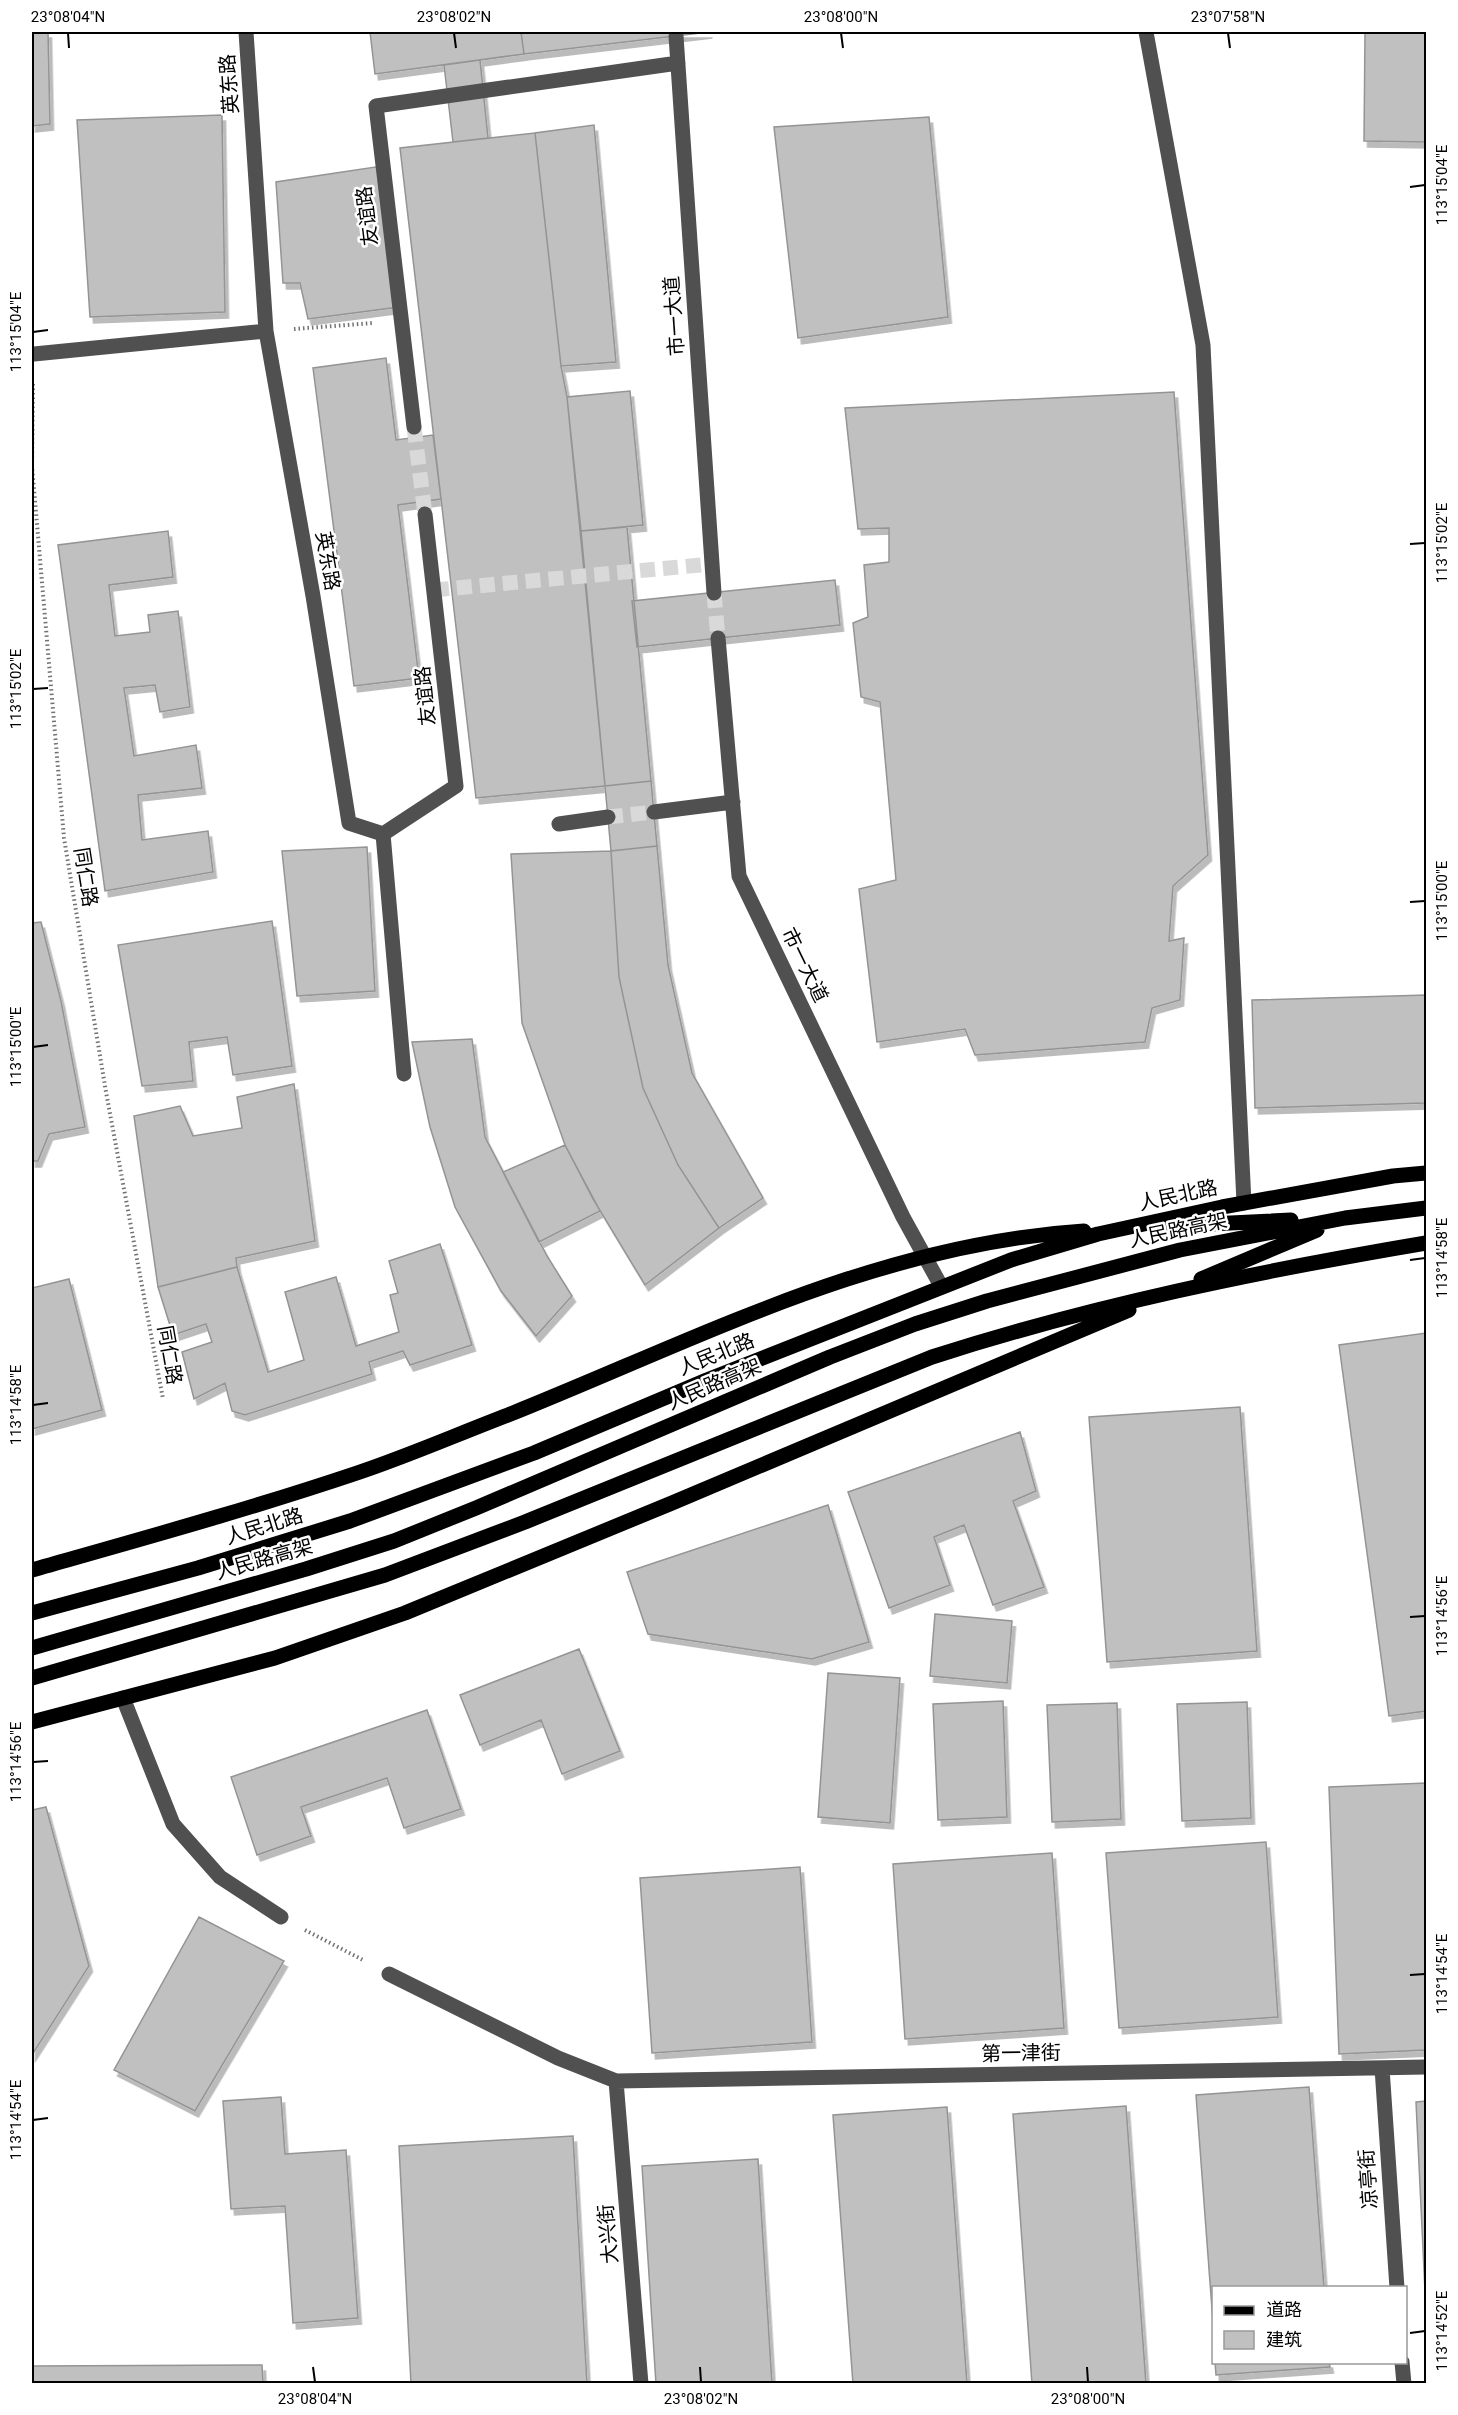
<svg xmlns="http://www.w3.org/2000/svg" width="1458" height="2415" font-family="Roboto,'Noto Sans SC',sans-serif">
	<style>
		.building { fill: #c0c0c0; stroke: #949494; stroke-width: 1.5; filter: url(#shadow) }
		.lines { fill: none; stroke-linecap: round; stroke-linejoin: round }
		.minor-tunnel { stroke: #d9d9d9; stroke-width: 15; stroke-dasharray: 15 8; stroke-linecap: butt }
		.path { stroke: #727272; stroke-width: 4; stroke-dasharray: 1.5 3; stroke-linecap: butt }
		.minor { stroke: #505050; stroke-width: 15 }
		.major { stroke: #000; stroke-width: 15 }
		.ticks { fill: none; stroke: #000; stroke-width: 2 }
		.labels { text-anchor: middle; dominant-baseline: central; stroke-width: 5; stroke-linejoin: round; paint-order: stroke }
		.street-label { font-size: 20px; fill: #000; stroke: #fff }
		.neatline { fill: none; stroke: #000; stroke-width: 2 }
		.ticks-label { font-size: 15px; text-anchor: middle; fill: #000 }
	</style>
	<defs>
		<filter id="shadow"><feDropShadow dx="3.5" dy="6" stdDeviation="0" flood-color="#0004"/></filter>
	</defs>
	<rect width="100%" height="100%" fill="#fff"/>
	<path class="building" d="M32,32H48L50,124L32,126Z
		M370,32H521L524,54L375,74Z
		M521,32H709L524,54Z
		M1365,32H1426V142L1364,141Z
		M480,60L488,138L453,142L444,65Z
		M222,115L225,312L90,317L77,120Z
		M929,117L948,317L798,338L774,127Z
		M594,125L616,362L561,366L535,133Z
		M535,133L561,366L567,397L605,786L476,798L400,148Z
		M382,166L399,307L308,319L300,283H283L276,182Z
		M386,358L396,440L433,435L441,499L398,505L419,678L354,686L313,368Z
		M630,391L643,525L581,531L567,397Z
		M1174,392L1208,855L1173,886L1169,941L1184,938L1180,1000L1152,1008L1145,1042L975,1055L965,1029L877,1042L859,889L896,880L880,702L861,697L853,623L868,617L864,565L889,562V528L858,529L845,408Z
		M627,527L651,781L605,786L581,531Z
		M168,531L173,577L109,585L115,636L150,632L148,615L178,611L190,707L160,712L155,685L124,688L134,756L196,745L202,788L138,795L142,840L208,831L213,872L105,891L58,545Z
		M835,580L840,625L637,647L632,601Z
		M651,781L657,846L611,851L605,786Z
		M657,846L668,965L692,1073L763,1198L719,1228L678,1165L643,1088L619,977L611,851Z
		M367,847L375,991L297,996L282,851Z
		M611,851L619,977L643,1088L678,1165L719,1228L645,1285L593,1199L565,1145L522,1023L511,854Z
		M272,921L292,1066L233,1075L227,1037L189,1042L193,1081L142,1086L118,945Z
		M41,922L61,1001L85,1127L49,1134L38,1161H32V923Z
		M1426,995V1103L1255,1108L1252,1000Z
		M472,1039L485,1137L547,1256L572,1296L536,1336L501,1291L455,1207L430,1127L412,1042Z
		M294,1084L315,1241L236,1258L237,1267L158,1287L134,1116L180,1106L193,1136L242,1128L237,1097Z
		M565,1145L600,1211L539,1242L503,1172Z
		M440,1244L472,1345L410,1365L403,1351L369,1362L372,1374L245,1415L232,1411L225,1383L194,1399L182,1352L212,1342L206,1324L173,1335L158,1287L237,1267L268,1372L304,1360L285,1292L336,1277L356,1346L399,1332L390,1295L398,1293L389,1261Z
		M69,1279L102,1410L32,1429V1288Z
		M1426,1333V1711L1389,1716L1339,1345Z
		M1240,1407L1257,1651L1107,1662L1089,1417Z
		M1020,1432L1036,1491L1013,1501L1044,1587L993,1605L964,1525L934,1537L950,1585L889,1608L848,1492Z
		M828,1505L869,1642L812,1659L648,1634L627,1572Z
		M935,1614L1012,1621L1007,1683L930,1676Z
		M579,1649L620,1751L562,1774L541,1720L480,1745L460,1695Z
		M828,1673L900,1678L890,1823L818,1817Z
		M1003,1701L1007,1817L938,1820L933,1704Z
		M1247,1702L1251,1818L1182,1821L1177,1704Z
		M1117,1703L1121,1819L1052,1822L1047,1705Z
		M427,1710L461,1809L404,1828L387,1778L301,1807L311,1836L257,1855L231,1777Z
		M1426,1783V2050L1339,2054L1329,1787Z
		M46,1807L89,1966L32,2055V1810Z
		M1266,1842L1278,2017L1119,2028L1106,1853Z
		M1052,1853L1064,2028L905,2039L893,1864Z
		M800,1867L812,2042L652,2053L640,1878Z
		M199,1917L284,1961L195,2111L114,2070Z
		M1309,2087L1324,2288H1214V2336L1196,2095Z
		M281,2097L285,2154L346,2150L358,2318L293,2323L285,2206L231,2209L223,2101Z
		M1426,2101V2312L1416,2102Z
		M1126,2106L1146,2384H1032L1013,2114Z
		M947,2107L967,2384H853L833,2115Z
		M573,2136L587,2384H411L399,2146Z
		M758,2159L772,2384H656L642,2166Z
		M1215,2362H1329L1330,2367L1216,2375Z
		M262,2365L263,2384H32V2366Z"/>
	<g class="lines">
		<path class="minor-tunnel" d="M414,427L425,514
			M434,590L711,564
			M714,593L718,638
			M608,817L654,812"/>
		<path class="path" d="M294,329L373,323
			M33,384L32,466L64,838L106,1092L163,1399
			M305,1930L365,1961"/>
		<path class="minor" d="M246,32L266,331L313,596L349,823L383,834L404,1074
			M1146,32L1203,345L1244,1203
			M676,36L714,593
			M34,354L266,331
			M414,427L376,106L678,63
			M718,638L739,876L903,1217L941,1286
			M654,812L733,802
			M559,824L608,817
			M383,834L456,786L425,514
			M123,1698L173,1824L220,1877L281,1917
			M389,1974L558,2058L616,2081L1426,2067
			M1382,2068L1397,2288
			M616,2081L641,2384
			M1402,2362L1404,2384"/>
		<path class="major" d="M1168,1226L1291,1220
			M1201,1279L1317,1230
			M32,1570C141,1539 250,1509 357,1473C408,1456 458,1434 508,1415C698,1339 876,1244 1084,1231
			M32,1613L198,1568L350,1521L534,1453L707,1380L1011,1260L1098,1234L1222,1207L1393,1176L1426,1173
			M32,1648L306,1569L394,1541L476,1508L830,1357L915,1324L987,1301L1180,1250L1345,1218L1426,1208
			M32,1678L385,1575L525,1522L932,1357C1093,1305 1260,1271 1426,1243
			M32,1722L275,1658L405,1613L672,1503L1129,1310"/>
	</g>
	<path class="ticks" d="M68,33L69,48M454,33L456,48M841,33L843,48M1228,33L1230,48M1410,187L1425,185M33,332L48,330M1410,544L1425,543M33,689L48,688M1410,902L1425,901M33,1047L48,1045M1410,1260L1425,1258M33,1405L48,1403M1410,1617L1425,1616M33,1762L48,1761M1410,1975L1425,1974M33,2120L48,2118M1410,2333L1425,2331M313,2367L315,2382M700,2367L701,2382M1087,2367L1088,2382"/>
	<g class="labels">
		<g class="street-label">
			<text transform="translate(229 84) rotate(-94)">英东路</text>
			<text transform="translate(367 216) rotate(-97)">友谊路</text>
			<text transform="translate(674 316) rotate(-94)">市一大道</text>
			<text transform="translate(328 561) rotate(80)">英东路</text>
			<text transform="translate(425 696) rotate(-96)">友谊路</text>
			<text transform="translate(86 877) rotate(81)">同仁路</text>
			<text transform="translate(805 965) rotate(64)">市一大道</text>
			<text transform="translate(1178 1195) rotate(-12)">人民北路</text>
			<text transform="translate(1178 1230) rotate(-12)">人民路高架</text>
			<text transform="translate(716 1354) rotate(-22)">人民北路</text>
			<text transform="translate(170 1355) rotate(80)">同仁路</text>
			<text transform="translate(714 1384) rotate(-23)">人民路高架</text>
			<text transform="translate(264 1526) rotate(-17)">人民北路</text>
			<text transform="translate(264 1559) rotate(-16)">人民路高架</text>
			<text transform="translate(1021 2053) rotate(-1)">第一津街</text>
			<text transform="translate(1368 2179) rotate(-94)">凉亭街</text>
			<text transform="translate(608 2234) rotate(-95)">大兴街</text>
		</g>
	</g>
	<rect width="1458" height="2415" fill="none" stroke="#ffffff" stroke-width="66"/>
	<rect x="1212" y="2286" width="195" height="78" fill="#ffffff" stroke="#999999" stroke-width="1.5"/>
	<rect x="1224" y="2306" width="30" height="9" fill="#000000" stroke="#999999" stroke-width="1.5"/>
	<text x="1266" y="2316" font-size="18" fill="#000000">道路</text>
	<rect x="1224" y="2331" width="30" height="18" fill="#c0c0c0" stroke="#999999" stroke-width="1.5"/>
	<text x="1266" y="2346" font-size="18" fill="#000000">建筑</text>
	<rect x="33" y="33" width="1392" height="2349" class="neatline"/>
	<g class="ticks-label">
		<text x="68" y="22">23°08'04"N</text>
		<text x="454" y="22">23°08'02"N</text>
		<text x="841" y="22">23°08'00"N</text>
		<text x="1228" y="22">23°07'58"N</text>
		<text transform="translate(1442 185) rotate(-90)" y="5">113°15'04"E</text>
		<text transform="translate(16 332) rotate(-90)" y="5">113°15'04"E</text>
		<text transform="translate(1442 543) rotate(-90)" y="5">113°15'02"E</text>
		<text transform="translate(16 689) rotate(-90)" y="5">113°15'02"E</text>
		<text transform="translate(1442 901) rotate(-90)" y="5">113°15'00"E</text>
		<text transform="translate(16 1047) rotate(-90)" y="5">113°15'00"E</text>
		<text transform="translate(1442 1258) rotate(-90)" y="5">113°14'58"E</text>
		<text transform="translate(16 1405) rotate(-90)" y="5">113°14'58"E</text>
		<text transform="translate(1442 1616) rotate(-90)" y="5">113°14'56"E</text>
		<text transform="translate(16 1762) rotate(-90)" y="5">113°14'56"E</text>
		<text transform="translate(1442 1974) rotate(-90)" y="5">113°14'54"E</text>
		<text transform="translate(16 2120) rotate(-90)" y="5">113°14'54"E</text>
		<text transform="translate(1442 2331) rotate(-90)" y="5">113°14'52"E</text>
		<text x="315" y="2404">23°08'04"N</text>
		<text x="701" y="2404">23°08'02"N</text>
		<text x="1088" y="2404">23°08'00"N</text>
	</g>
</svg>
